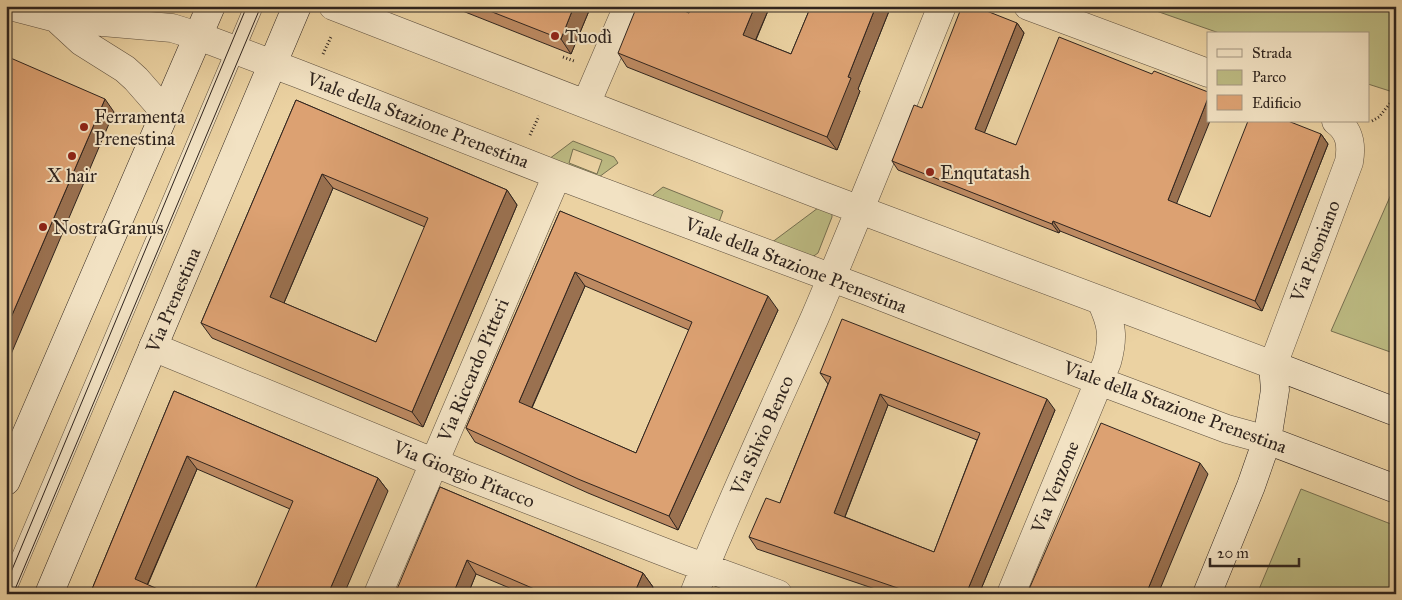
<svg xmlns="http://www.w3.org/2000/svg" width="1402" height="600" font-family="'IM FELL Great Primer',serif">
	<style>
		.green { fill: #bcba82; stroke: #766f50; fill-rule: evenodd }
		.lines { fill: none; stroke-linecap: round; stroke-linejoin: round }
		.lane-casing { stroke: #5e503f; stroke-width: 19 }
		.street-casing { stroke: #5e503f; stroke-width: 29 }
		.secondary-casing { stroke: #2f241e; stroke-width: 29 }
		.path { stroke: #2f241e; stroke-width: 3; stroke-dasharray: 1 2.5; stroke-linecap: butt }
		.lane { stroke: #f2e2c3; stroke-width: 18 }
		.street { stroke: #f2e2c3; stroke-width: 28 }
		.secondary { stroke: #f2e2c3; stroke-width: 28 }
		.tram { stroke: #2f241e; stroke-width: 1 }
		.wall { fill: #bd8a62; stroke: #2f241e; fill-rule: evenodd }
		.shaded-wall { fill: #9a7150; stroke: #2f241e }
		.building { fill: #dca172; stroke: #2f241e; fill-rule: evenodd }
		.poi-dot { fill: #8f2418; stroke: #f2e2c3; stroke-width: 2 }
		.labels { text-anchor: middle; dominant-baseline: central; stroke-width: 4; stroke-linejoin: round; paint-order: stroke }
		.poi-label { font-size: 19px; fill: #2f241e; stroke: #f2e2c3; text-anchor: start }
		.street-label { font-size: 19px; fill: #2f241e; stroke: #f2e2c3 }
	</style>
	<rect width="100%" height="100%" fill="#ebd2a2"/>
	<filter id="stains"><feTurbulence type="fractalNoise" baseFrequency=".004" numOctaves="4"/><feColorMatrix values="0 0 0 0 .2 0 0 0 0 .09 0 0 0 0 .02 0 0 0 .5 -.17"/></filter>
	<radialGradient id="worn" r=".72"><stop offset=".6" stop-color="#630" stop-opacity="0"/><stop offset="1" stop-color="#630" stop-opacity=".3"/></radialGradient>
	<path class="green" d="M1142,6H1396V93L1368,84V34H1222Z
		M573,141L614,157L618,163L599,177L549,159ZM573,149L602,160L597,174L569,163Z
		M1396,183V354L1331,331Z
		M663,187L723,211L719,222L653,198V195Z
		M822,205L832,214V217L818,253L811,258L771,243Z
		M1301,489L1396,526V594H1257Z"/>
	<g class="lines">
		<g class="lane-casing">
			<path id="lane" d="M6,592L254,6"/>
		</g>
		<g class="street-casing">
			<path id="street" d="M10,6L56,18L172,28L198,36L299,74L557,175L867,291L1099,381L1227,429L1267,440
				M333,6L815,193L1273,365L1349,162C1352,145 1350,131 1336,121
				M1028,6L1208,73
				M56,18L82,42L125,69L136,79L164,111
				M586,104L628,6
				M153,347L462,474L682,559L778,594
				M378,594L557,175
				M694,594C731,500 774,409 815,317C859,214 900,110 942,6
				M1011,594L1107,362C1114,337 1112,324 1101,301"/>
		</g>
		<g class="secondary-casing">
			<path id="secondary" d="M1267,440L1396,489
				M6,481L211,6
				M49,594L297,6
				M1207,594L1251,486L1267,440L1275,390L1273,365L1396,412"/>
		</g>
		<path class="path" d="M323,54L331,37
			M563,57L574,61
			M1372,121L1379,117L1396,96
			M530,135L539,116
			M1326,594L1359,591L1365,594"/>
		<use href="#lane" class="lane"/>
		<use href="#street" class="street"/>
		<use href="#secondary" class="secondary"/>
		<path class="tram" d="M6,584L247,6
			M13,594L261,6"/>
	</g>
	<path class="wall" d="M450,6H591L571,54Z
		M692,6H770L756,40L791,54L811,6H891L858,89L860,91L837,150L627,67L618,53L689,13Z
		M1017,23L1024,33L984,133L1016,145L1177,204L1210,217L1321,134L1328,144L1262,311L1060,231L1059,233L898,170L892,161L922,108Z
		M296,100L507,190L517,205L423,427L212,338L201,323ZM333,188L425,227L376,342L284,303Z
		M560,211L778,310L678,530L588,493L475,442L466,428ZM585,286L689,330L636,453L532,408Z
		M820,373L1055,410L979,594H890L757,549L749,537L780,503L828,384ZM888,405L977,440L934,552L845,517Z
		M174,391L378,478L388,491L290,509L197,469L148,584L90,594Z
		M440,487L643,573L653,587L650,594H524L476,574L468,594Z"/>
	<path class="shaded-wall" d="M574,6H591L571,54L561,39Z
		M755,6H770L752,48L743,35Z
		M876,6H891L858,89L860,91L837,150L827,137L848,77Z
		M1017,23L1024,33L982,139L975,129Z
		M1208,98V121H1210L1174,210L1168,200Z
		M105,99L114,112L6,366V329Z
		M1321,134L1328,144L1262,311L1255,301Z
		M322,174L333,188L280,312L270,297Z
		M507,190L517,205L423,427L412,412Z
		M1053,221L1060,231L1059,233L1052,224Z
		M575,272L585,286L528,416L519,402Z
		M768,296L778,310L678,530L669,516Z
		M880,394L888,405L842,524L834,513Z
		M1047,399L1055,410L979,594H966Z
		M187,456L197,469L144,592L135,579Z
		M1200,463L1208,474L1158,594H1146Z
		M378,478L388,491L344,594H328Z
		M467,560L476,574L468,594H453Z
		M643,573L653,587L650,594H634Z"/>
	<path class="building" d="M477,6H574L561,39Z
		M637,6H672L689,13L692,6H755L743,35L791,54L811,6H876L848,77L851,78L827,137L618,53Z
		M962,6H974L1017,23L975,129L1016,145L1059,37L1152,74L1154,71L1208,92V98L1168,200L1210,217L1248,121H1288L1321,134L1255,301L1053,221L1052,224L892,161L914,105L922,108Z
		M6,56L105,99L6,329Z
		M296,100L507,190L412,412L201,323ZM322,174L428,218L376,342L270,297Z
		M560,211L768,296L669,516L578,479L466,428ZM575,272L692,322L636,453L519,402Z
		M842,319L1047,399L966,594H915L749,537L766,498L780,503L831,377L820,373ZM880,394L980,433L934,552L834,513Z
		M174,391L378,478L328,594H253L293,501L187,456L135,579L169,594H90Z
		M1101,423L1200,463L1146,594H1027Z
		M440,487L643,573L634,594H546L467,560L453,594H395Z"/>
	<g class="poi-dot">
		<circle cx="555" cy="36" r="5"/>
		<circle cx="84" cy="127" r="5"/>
		<circle cx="72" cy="156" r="5"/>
		<circle cx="930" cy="172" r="5"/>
		<circle cx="43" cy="227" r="5"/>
	</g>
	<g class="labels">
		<g class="poi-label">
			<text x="565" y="36">Tuodì</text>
			<text x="94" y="116">Ferramenta<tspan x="94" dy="22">Prenestina</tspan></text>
			<text x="940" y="172">Enqutatash</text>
			<text x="72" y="175" text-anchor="middle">X hair</text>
			<text x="53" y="227">NostraGranus</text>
		</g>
		<g class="street-label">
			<text transform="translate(418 120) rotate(21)">Viale della Stazione Prenestina</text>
			<text transform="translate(1315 251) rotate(-69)">Via Pisoniano</text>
			<text transform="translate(796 265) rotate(21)">Viale della Stazione Prenestina</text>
			<text transform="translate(173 300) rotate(-67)">Via Prenestina</text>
			<text transform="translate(473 370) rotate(-67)">Via Riccardo Pitteri</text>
			<text transform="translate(1175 407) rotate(20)">Viale della Stazione Prenestina</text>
			<text transform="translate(762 435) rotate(-66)">Via Silvio Benco</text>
			<text transform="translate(464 474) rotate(22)">Via Giorgio Pitacco</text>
			<text transform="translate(1055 487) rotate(-68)">Via Venzone</text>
		</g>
	</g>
	<rect width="1402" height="600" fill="none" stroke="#ebd2a2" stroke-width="25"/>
	<rect x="8" y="8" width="1387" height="585" fill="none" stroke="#2f241e" stroke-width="2.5"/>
	<rect x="12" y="12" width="1377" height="575" fill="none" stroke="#2f241e"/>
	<rect x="1207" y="32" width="162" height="90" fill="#f2e2c3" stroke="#a49681"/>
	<rect x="1217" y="49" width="25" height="8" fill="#f2e2c3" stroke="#a49681"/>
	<text x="1252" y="58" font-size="15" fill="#2f241e">Strada</text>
	<rect x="1217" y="70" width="25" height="15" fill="#bcba82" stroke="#a49681"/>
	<text x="1252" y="82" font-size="15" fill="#2f241e">Parco</text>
	<rect x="1217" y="95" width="25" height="15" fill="#dca172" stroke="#a49681"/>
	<text x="1252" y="108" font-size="15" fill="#2f241e">Edificio</text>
	<path d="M1210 558v8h89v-8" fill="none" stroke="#2f241e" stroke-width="2.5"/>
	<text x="1217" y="558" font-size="15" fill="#2f241e" stroke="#f2e2c3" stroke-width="4" paint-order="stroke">20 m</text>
	<rect width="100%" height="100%" filter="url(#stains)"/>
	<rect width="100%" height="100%" fill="url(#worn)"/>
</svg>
